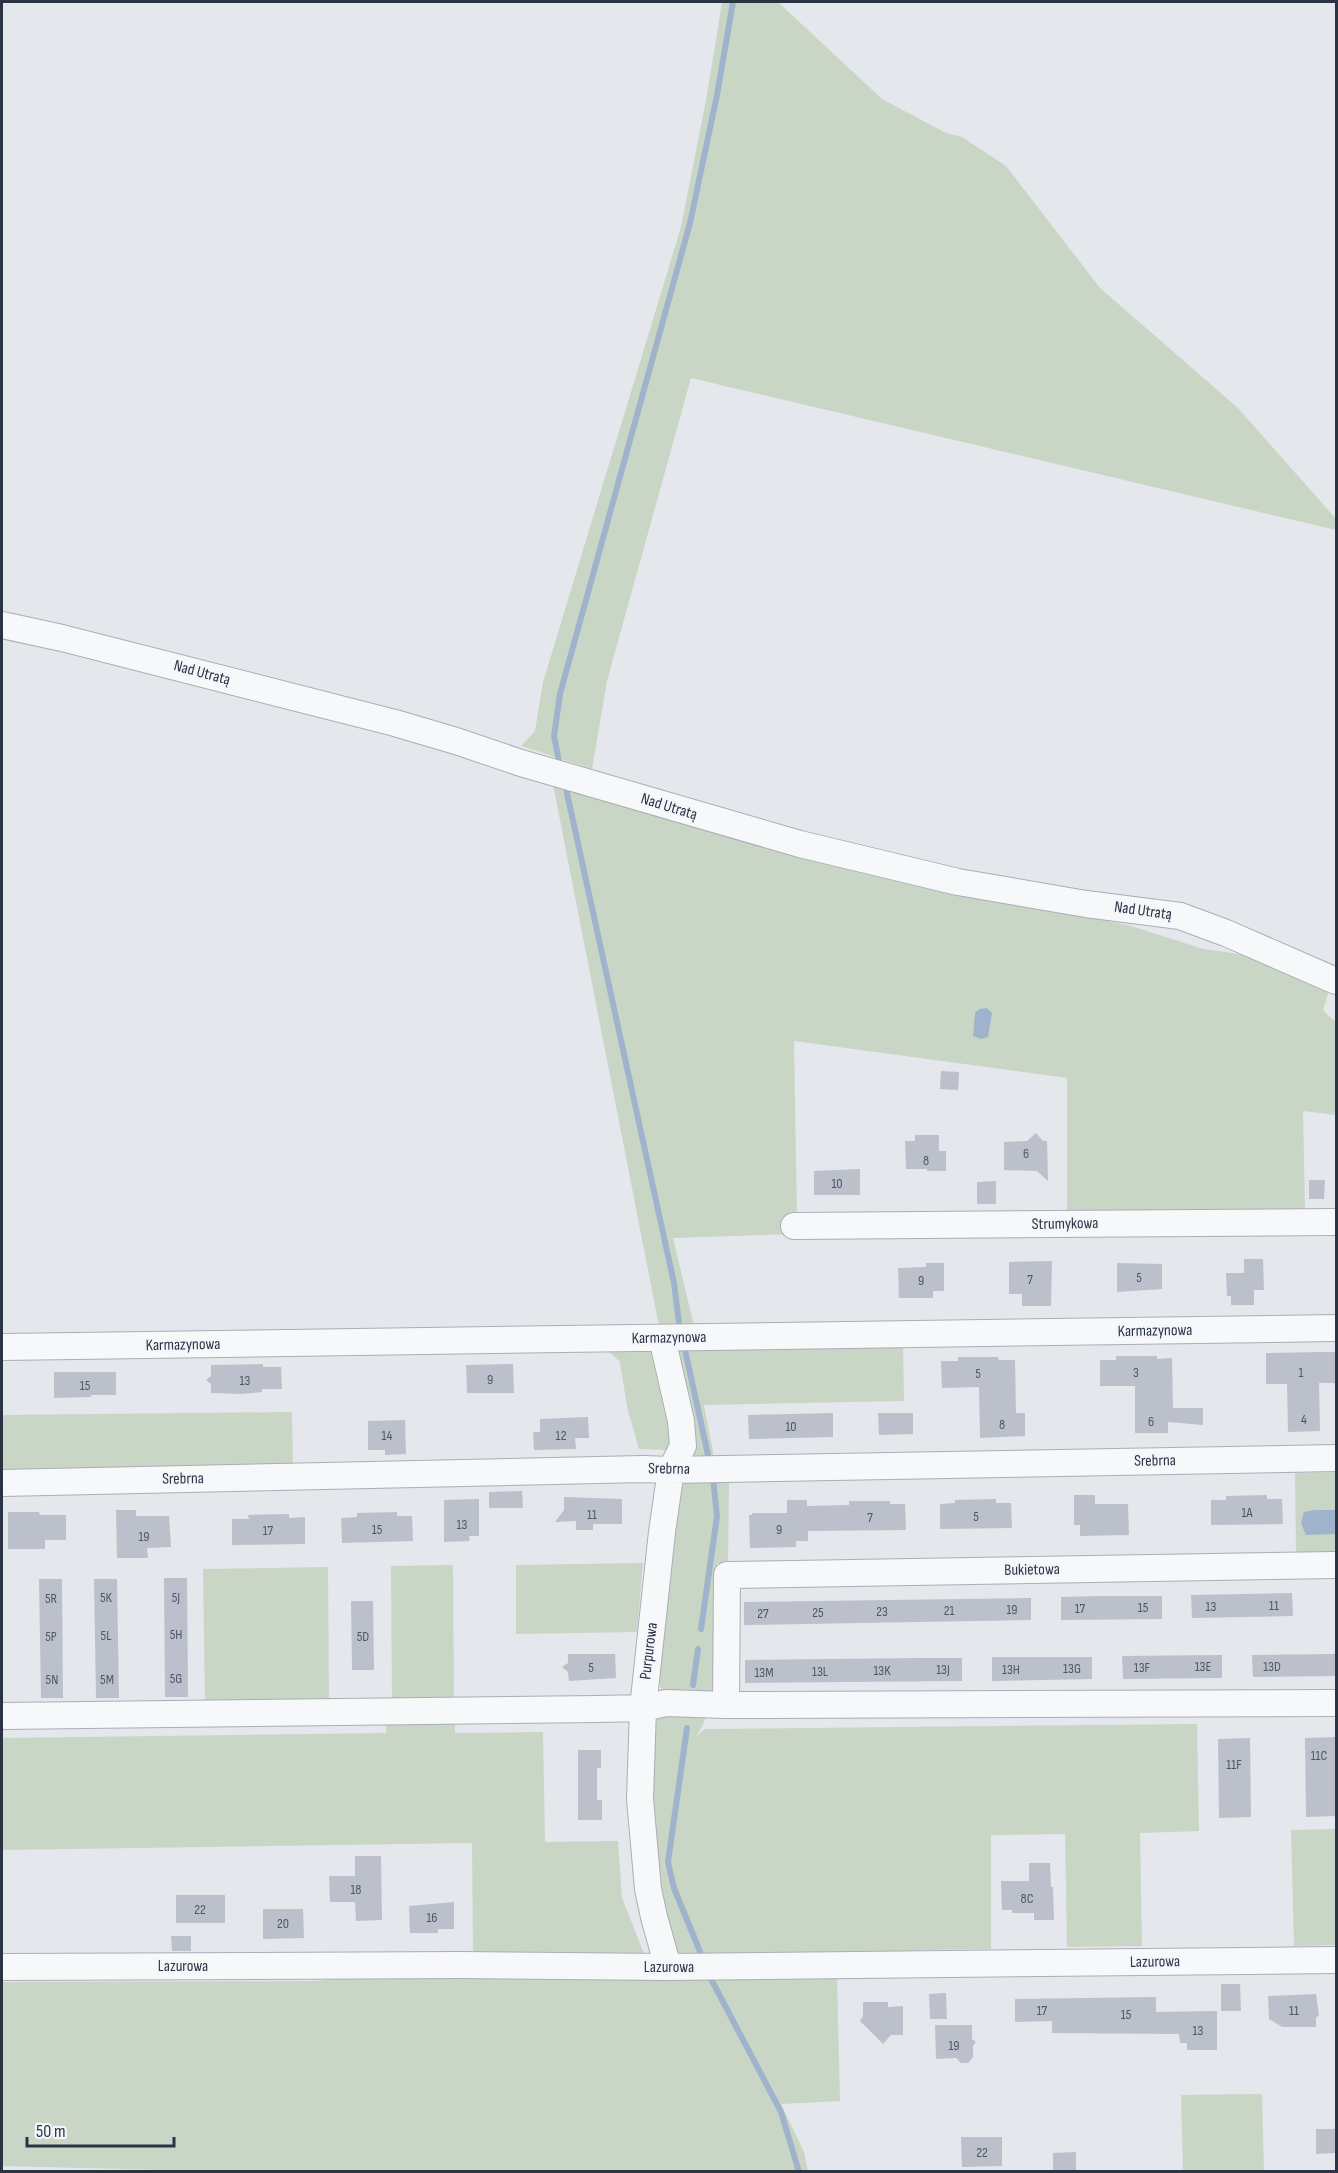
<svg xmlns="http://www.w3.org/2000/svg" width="1338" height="2173" font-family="'Sofia Sans Condensed',sans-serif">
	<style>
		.green { fill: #c9d6c5 }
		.water { fill: #9fb4cc }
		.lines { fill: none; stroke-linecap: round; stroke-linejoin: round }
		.stream { stroke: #9fb4cc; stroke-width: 6 }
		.building { fill: #bbc0ca }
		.minor-casing { stroke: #a9aeb7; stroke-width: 28 }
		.minor { stroke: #f7f8fa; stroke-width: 26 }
		.labels { text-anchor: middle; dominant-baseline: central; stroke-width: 4.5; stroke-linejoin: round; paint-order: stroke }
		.number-label { font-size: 14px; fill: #4f5766 }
		.street-label { font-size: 16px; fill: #2b3445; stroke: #f4f6f9 }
	</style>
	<rect width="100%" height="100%" fill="#e4e7ec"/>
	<path class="green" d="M722,2H778L882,99L946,133L962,137L1006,166L1100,288L1238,408L1336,519V530L691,378L607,681L592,769L521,746L535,731L543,682L681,227L707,95Z
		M552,779L751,843L971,895L1128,925L1203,949L1260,957L1329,991L1323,1010L1332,1019L1336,1021V1115L1303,1111L1305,1212L1067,1215V1078L794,1041L797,1218L794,1234L673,1238L694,1326H659Z
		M903,1343L904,1401L704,1405L714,1457C701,1458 696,1458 687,1448L677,1348Z
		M642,1346L652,1352L672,1440L668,1450L639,1449L627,1407L620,1362L605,1348Z
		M292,1412L293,1471L2,1476V1415Z
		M1336,1472V1552H1296L1295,1473Z
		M683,1477L729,1481L728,1563H717L718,1696L662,1694L658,1672L665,1562Z
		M643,1563L637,1632L516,1634V1565Z
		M453,1565L454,1703L392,1704L391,1566Z
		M328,1567L329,1704L205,1706L203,1569Z
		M653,1715L707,1716L697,1736L705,1729L1197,1724L1199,1831L1140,1833L1142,1946L1067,1947L1065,1834L991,1835V1949L918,1950V1954L678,1956L656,1890L650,1804Z
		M455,1718V1733L543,1732L545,1842L618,1841L622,1898L645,1956L473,1955L472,1843L2,1850V1738L386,1733V1719Z
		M1336,1829V1945L1294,1946L1291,1830Z
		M371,1975H837L840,2101L781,2104L804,2152L808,2171L244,2172L2,2166V1982L317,1981Z
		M1252,2094H1262L1264,2171H1183L1181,2095Z"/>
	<path class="water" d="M987,1008L992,1013L988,1037L981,1039L973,1036L975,1013L979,1009Z
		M1314,1510H1336V1534L1306,1535L1301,1523L1304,1512Z"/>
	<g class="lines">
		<path class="stream" d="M559,761L554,736L560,694L690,223L717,95L733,2
			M565,784L674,1283L679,1323
			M685,1350L708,1455
			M701,1629L717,1516L713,1478
			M693,1685L698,1649
			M687,1728L668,1862L674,1888L703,1959
			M710,1977L781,2112L799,2172"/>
	</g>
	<path class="building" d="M941,1071L959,1072L958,1090L940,1089Z
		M1036,1133L1043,1141H1047L1048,1181L1037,1171L1004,1170V1142L1027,1141Z
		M915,1135H939V1151H946V1171H927V1169H906L905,1141H915Z
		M860,1169V1195H814V1171Z
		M1309,1180H1325L1324,1199H1309Z
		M996,1181V1204H977V1182Z
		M1244,1259H1263L1264,1290H1254V1305H1231V1296H1227L1226,1273H1244Z
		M1052,1261L1051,1306H1022V1294H1009V1262Z
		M926,1263H944V1291H933V1298H899L898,1268L926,1267Z
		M1117,1263L1162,1264V1289L1117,1292Z
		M1319,1352H1336V1383H1319L1320,1431L1288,1432L1287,1384H1266V1353Z
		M1116,1356H1157V1359L1172,1358L1173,1408H1203V1425L1168,1422V1433H1135V1386H1100V1360H1116Z
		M958,1357H998L999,1360H1015L1016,1413H1025V1436L980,1438L979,1387L942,1388L941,1361H958Z
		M263,1364V1367H281L282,1389H262V1392L242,1394L211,1393V1384L206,1380L211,1376V1365Z
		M513,1364L514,1393H467L466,1365Z
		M54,1372H116V1395H91V1397L54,1398Z
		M833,1413V1437L749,1439L748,1415Z
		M878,1413H913V1434L879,1435Z
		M588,1417L589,1438H575L576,1449L534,1450L533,1432H540V1419Z
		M405,1420L406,1454L385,1455V1450H368V1421Z
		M522,1491L523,1508H489V1492Z
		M1074,1495H1095V1504H1128L1129,1535L1080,1536V1525H1074Z
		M1267,1495V1499H1282L1283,1524L1211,1525V1500H1226V1496Z
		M564,1497L622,1499V1524H593V1530H576V1521L555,1522L564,1510Z
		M479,1499V1536H469L470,1541L444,1542V1500Z
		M996,1499V1503H1011L1012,1528L940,1529V1504L955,1503V1500Z
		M787,1500H807V1506L849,1505V1501H890V1504H905L906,1530L808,1531V1541H796V1547L750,1548L749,1515H752V1513H787Z
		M116,1510H136V1516H169L171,1547L147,1548L148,1558H117Z
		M8,1512H39L40,1515H66V1540H45V1549H8Z
		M397,1512V1516H412L413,1541L342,1543L341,1518L357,1517V1513Z
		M289,1514V1518L305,1517V1544L232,1545V1519H249L248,1515Z
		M164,1578H187L188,1697H165Z
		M39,1579H62L63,1698H41Z
		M94,1579H117L119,1698H96Z
		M1292,1593L1293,1616L1192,1618L1191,1595Z
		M1099,1596H1162V1619L1061,1620V1597Z
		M1031,1598V1620L744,1625V1602Z
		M351,1601H373L374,1670H352Z
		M568,1654H615L616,1678L569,1681L568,1672L562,1667L568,1663Z
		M1336,1654V1676L1253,1677L1252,1655Z
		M1222,1655V1678L1123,1679L1122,1656Z
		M992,1657H1092V1679L992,1681Z
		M920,1658H962V1681L745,1683V1660Z
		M1336,1737V1816L1306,1817L1305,1738Z
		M1250,1738L1251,1817L1219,1818L1218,1739Z
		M578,1750H601V1768H597V1800H602V1820H578Z
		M355,1856H381L382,1920L356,1921L355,1902H330L329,1876H355Z
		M1029,1863H1050L1051,1887H1053L1054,1920H1034V1913H1012V1910H1002L1001,1881H1029Z
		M176,1895H225V1923H176Z
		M454,1902V1929H438V1933H410L409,1906Z
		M263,1909H303L304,1938L263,1939Z
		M171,1936H191V1951H172Z
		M1221,1984H1240L1241,2011H1221Z
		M946,1993L947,2019H930L929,1994Z
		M1316,1994L1319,2015L1316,2018V2027H1282L1269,2019L1268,1996Z
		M1156,1997V2012L1217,2011V2050H1187V2043H1180L1179,2034L1052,2033V2021L1015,2022V1999Z
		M863,2002H888V2007L903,2006V2035H891L883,2044L860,2021L863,2016Z
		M935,2025H972V2039L976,2042L973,2046V2057L968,2063H961L956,2058L936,2059Z
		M1316,2129H1336V2153L1316,2154Z
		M961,2137H1002V2166L962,2167Z
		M1076,2152V2172H1053V2153Z"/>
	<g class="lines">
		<g class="minor-casing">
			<path id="minor" d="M2,625L62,638L395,723L456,741L521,763L800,844L958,882L1086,904L1180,916L1226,933L1336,981
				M794,1226L1336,1222
				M662,1338L681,1421L683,1446L671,1470L662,1532L643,1708L640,1799L648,1889L654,1917L668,1967
				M2,1347L1336,1328
				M2,1483L643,1469L671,1470L1336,1458
				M726,1705L727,1575L1336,1565
				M2,1716L598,1709L643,1708L666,1703L726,1705L1336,1703
				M2,1967L461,1965L668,1967L1336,1960"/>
		</g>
		<use href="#minor" class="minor"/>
	</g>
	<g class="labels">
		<g class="number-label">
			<text x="1026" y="1153">6</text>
			<text x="926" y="1160">8</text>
			<text x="837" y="1183">10</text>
			<text x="1139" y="1277">5</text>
			<text x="1030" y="1279">7</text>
			<text x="921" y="1280">9</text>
			<text x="1136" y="1372">3</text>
			<text x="1301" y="1372">1</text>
			<text x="978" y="1373">5</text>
			<text x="490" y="1379">9</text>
			<text x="245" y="1380">13</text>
			<text x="85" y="1385">15</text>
			<text x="1304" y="1419">4</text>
			<text x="1151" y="1421">6</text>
			<text x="1002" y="1424">8</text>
			<text x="791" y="1426">10</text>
			<text x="387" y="1435">14</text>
			<text x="561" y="1435">12</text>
			<text x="1247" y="1512">1A</text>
			<text x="592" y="1514">11</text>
			<text x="976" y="1516">5</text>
			<text x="870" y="1517">7</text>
			<text x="462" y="1524">13</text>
			<text x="377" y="1529">15</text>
			<text x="779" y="1529">9</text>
			<text x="268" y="1530">17</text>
			<text x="144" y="1536">19</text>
			<text x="106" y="1597">5K</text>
			<text x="176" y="1597">5J</text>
			<text x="51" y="1598">5R</text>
			<text x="1274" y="1605">11</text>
			<text x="1211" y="1606">13</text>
			<text x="1143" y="1607">15</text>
			<text x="1080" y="1608">17</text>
			<text x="1012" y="1609">19</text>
			<text x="949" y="1610">21</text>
			<text x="882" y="1611">23</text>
			<text x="818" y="1612">25</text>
			<text x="763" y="1613">27</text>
			<text x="176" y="1634">5H</text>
			<text x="106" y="1635">5L</text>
			<text x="51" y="1636">5P</text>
			<text x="363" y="1636">5D</text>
			<text x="1203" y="1666">13E</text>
			<text x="1272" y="1666">13D</text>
			<text x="591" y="1667">5</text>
			<text x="1142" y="1667">13F</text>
			<text x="1072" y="1668">13G</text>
			<text x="943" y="1669">13J</text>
			<text x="1011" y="1669">13H</text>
			<text x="882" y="1670">13K</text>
			<text x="820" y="1671">13L</text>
			<text x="764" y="1672">13M</text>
			<text x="176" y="1678">5G</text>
			<text x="52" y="1679">5N</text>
			<text x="107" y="1679">5M</text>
			<text x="1319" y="1755">11C</text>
			<text x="1234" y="1764">11F</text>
			<text x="356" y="1889">18</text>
			<text x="1027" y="1898">8C</text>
			<text x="200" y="1909">22</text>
			<text x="432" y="1917">16</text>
			<text x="283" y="1923">20</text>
			<text x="1042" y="2010">17</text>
			<text x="1294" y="2010">11</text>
			<text x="1126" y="2014">15</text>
			<text x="1198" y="2030">13</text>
			<text x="954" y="2045">19</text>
			<text x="982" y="2152">22</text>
		</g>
		<g class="street-label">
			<text transform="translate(202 673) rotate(15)">Nad Utratą</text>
			<text transform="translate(669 807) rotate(17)">Nad Utratą</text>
			<text transform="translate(1143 911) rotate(8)">Nad Utratą</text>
			<text transform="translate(1065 1224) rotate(-1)">Strumykowa</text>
			<text transform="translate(1155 1331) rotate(-1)">Karmazynowa</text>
			<text transform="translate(669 1338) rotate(-1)">Karmazynowa</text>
			<text transform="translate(183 1345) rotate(-1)">Karmazynowa</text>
			<text transform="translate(1155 1461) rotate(-1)">Srebrna</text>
			<text transform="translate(669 1469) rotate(1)">Srebrna</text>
			<text transform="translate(183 1479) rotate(-1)">Srebrna</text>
			<text transform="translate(1032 1570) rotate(-1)">Bukietowa</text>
			<text transform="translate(649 1651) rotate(-83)">Purpurowa</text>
			<text transform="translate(1155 1962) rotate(-1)">Lazurowa</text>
			<text x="183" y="1966">Lazurowa</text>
			<text x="669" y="1967">Lazurowa</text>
		</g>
	</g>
	<rect width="1338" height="2173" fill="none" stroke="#2b3445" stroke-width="6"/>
	<path d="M27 2137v9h147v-9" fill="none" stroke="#2b3445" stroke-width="3"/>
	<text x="36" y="2137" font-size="18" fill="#2b3445" stroke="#f4f6f9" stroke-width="4.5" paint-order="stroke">50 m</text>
</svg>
